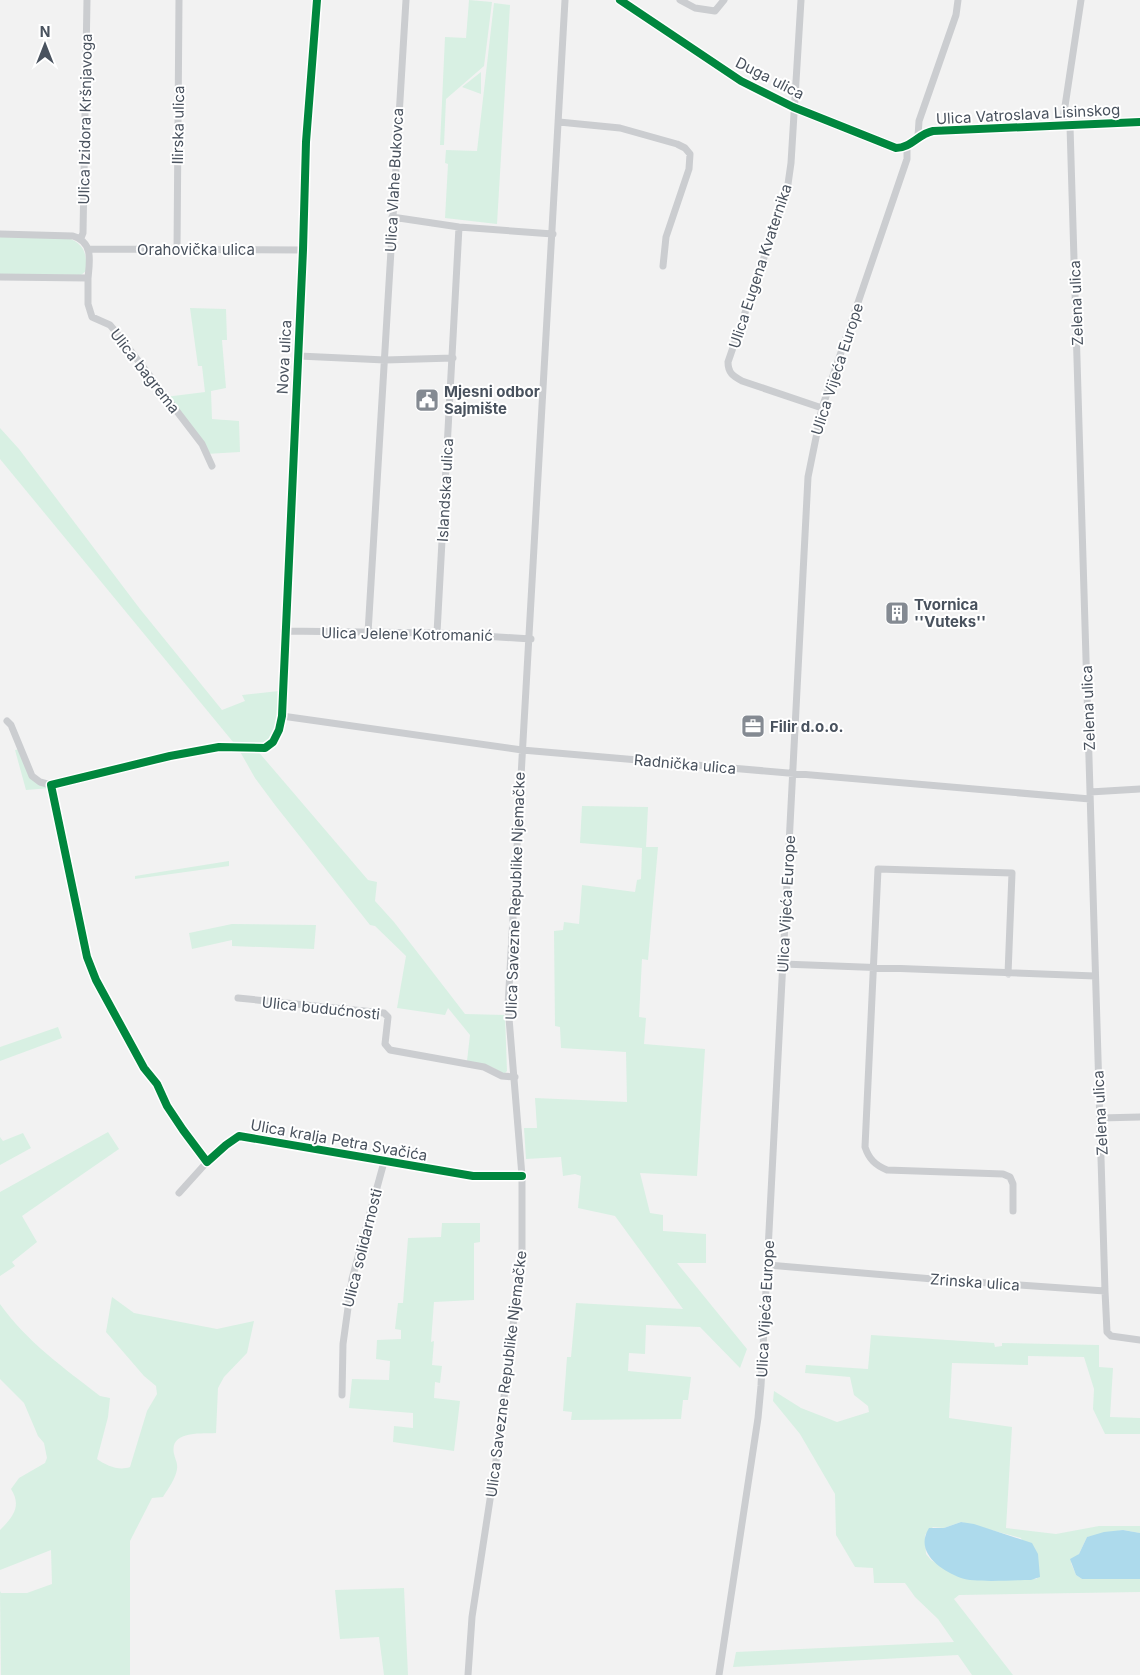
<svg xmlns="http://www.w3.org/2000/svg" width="1140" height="1675" font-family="Inter,sans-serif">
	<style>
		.green { fill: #d8f0e3; fill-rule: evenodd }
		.water { fill: #addaec }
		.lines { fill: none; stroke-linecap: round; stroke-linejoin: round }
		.street { stroke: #cbcdd0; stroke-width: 7 }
		.secondary { stroke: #cdcfd2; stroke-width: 10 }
		.cycleway-casing { stroke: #fff; stroke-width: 11 }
		.cycleway { stroke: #00873e; stroke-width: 8 }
		.labels { text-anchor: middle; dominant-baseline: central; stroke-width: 4; stroke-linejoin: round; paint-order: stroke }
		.street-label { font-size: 15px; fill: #49525e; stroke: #fff }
		.poi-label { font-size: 15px; font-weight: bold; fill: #49525e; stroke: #fff; text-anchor: start }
	</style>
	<rect width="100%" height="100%" fill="#f2f2f2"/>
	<path class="green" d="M469,0L492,2L484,66L446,99L444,145H440L445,37L466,38Z
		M494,3L510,5L497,224L445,218L448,164L445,163L446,150L477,151Z
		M481,72V94L462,87Z
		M0,236L68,238C85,244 87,255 86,271L81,275L0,274Z
		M190,308L226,309L227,340H222L226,388L211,391L212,419L239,421L240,452L206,454L165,397L205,392L202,366H198Z
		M0,428L19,449L140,609L222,710L245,701L242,695L279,691C277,716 281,737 256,749L368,880L377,882L375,901L394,922L465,1014L505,1015L507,1071L504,1074L492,1067L467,1061L470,1035L448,1008L445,1015L397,1008L406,956L375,926L370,925L275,805L255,778L238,748L0,459Z
		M20,749L32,775L51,788L26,790L15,750Z
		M582,806L648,807L646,847H658L648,960L642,959L639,1017L646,1018L644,1044L705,1049L697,1176L640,1173L650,1213L663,1215V1231L706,1234V1263H677L747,1349L740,1368L700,1327L646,1325L645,1354L629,1353L628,1371L691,1377L688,1400H683L681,1419L571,1420L572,1412L563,1411L567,1357H571L576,1303L683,1309L615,1216L578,1208L581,1176L575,1174L563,1176L561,1157L526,1159L524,1128H537L535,1098L627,1102L626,1052L561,1048L560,1027L555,1026L554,931L563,930L564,922L579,924L582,885L635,892L637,880L641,879L642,848L580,843Z
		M229,861V866L135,879V876Z
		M232,924L316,925L314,949L232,946V940L192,949L189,933Z
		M58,1027L62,1038L0,1061V1047Z
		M108,1132L119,1149L22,1216L37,1242L12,1262L15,1266L0,1276V1192Z
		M23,1133L31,1148L0,1165V1137L3,1141Z
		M442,1223H480V1242L474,1243V1300L434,1302L431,1342L434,1341L432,1365L442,1366L440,1383L435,1382L434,1398L460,1401L454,1451L393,1442L394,1426L413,1428V1413L349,1408L352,1379L389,1380L390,1361L376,1359L377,1340L401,1339V1330L395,1329L398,1303H403L408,1238L441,1237Z
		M112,1297L134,1313L217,1329L254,1321L247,1353L224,1377L218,1388L216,1433C202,1434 169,1430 174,1454C175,1459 178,1463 177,1469C176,1478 168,1489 163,1497L152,1498L130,1541V1675H1L0,1591L1,1593H27L52,1584L51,1550L0,1570V1530C13,1517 22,1506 11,1489L19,1478L45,1463L47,1458L44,1443L38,1436L24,1403L0,1379V1304C27,1342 64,1368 100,1396L110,1398L108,1417L97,1459C107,1466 119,1471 130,1467L147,1411L157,1394L156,1386L144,1376L106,1332Z
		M871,1335L994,1343L995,1347L1002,1346V1343L1099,1345V1367L1113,1368L1110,1417L1140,1418V1434H1105L1093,1409L1094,1389L1084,1357L1028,1356V1365L952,1363L949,1418L1012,1427L1006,1528L1056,1534L1099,1526H1140V1533L1123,1530L1087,1537L1079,1554L1071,1563L1076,1575L1082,1579H1140V1592L959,1595L954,1599L1013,1675H972L958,1655L733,1667L736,1652L954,1642L938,1619L915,1597L905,1583H874L873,1568L855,1567L836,1535L835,1494L800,1434L773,1401L774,1391L801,1408L837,1422L869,1412L868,1406L854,1395L850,1377L805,1373L806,1365L868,1369ZM961,1522L1021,1538L1037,1579L962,1578L931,1560L926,1554L925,1535L933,1527L944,1528Z
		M404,1588L408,1675H384L379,1637L340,1639L335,1590Z"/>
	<path class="water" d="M961,1522L974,1524L1032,1543L1038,1554L1040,1577L1031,1580C1014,1580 975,1583 961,1578C940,1570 914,1552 929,1528H944Z
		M1123,1530L1140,1533V1579H1082L1076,1575L1070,1559L1079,1554L1087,1537L1104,1532Z"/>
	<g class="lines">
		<path class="street" d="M317,0L306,142L303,250L282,716L279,730L273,742L265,748L219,747L170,756L51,785L87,957L96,980L144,1068L157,1084L167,1106L183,1130L207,1162L226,1145L239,1136L473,1176H522
			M680,0L695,8L715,11L724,0
			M801,0L791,163L787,191L728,362C728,373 733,376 742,381L822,408
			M559,122L620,128L677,144L685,148L690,154L689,169L666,237L663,266
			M1062,126L1081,0
			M1070,126L1105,1291
			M918,136L919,121L956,15L958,0
			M392,217L459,227L553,234
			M0,234L73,236C93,242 90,260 88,278L0,277
			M81,238L83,233L87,0
			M89,249L303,250
			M177,250L179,0
			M88,278V304L92,317L110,325L120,337L202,444L212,466
			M299,356L385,360L453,358
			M284,631L437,633L531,639
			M368,633L406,0
			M437,633L459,227
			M282,716L522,750L1090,799
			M7,721L11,725L32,776L40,782L51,785
			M1090,792L1140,789
			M783,964L1095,976
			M1008,974L1012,873L878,869L865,1147C869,1159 875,1165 887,1170L1003,1174L1010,1177L1013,1184V1211
			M238,998L384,1013L388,1017L385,1044L390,1050L484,1067L502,1076L515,1077
			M1100,1118L1140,1117
			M179,1193L207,1162
			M768,1265L933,1279L1105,1291L1107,1332L1111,1336L1140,1340
			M342,1395L343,1344L352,1279L384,1162
			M468,1675L472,1617L497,1454L522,1253V1176L508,1006L565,0
			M719,1675L758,1418L761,1386L808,477L822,408L907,159V146"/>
		<path class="secondary" d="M620,0L741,81L793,107L896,148C911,148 918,134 933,131L1140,122"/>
		<g class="cycleway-casing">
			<path id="cycleway" d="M317,0L306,142L303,250L282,716L279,730L273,742L265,748L219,747L170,756L51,785L87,957L96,980L144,1068L157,1084L167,1106L183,1130L207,1162L226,1145L239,1136L473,1176H522
				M620,0L741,81L793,107L896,148C911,148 918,134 933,131L1140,122"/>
		</g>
		<use href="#cycleway" class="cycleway"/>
	</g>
	<defs>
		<g id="civic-square" transform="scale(1.25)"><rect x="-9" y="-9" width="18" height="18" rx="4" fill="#848a92" stroke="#fff"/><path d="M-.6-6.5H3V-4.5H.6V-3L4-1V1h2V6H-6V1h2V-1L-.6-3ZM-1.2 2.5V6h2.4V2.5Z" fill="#fff"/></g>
		<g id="building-square" transform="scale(1.25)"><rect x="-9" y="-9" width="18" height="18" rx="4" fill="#848a92" stroke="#fff"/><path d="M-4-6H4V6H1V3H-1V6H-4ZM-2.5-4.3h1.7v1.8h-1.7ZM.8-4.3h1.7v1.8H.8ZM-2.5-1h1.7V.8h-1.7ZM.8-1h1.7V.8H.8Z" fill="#fff"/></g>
		<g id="office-square" transform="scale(1.25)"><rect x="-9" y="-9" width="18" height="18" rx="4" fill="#848a92" stroke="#fff"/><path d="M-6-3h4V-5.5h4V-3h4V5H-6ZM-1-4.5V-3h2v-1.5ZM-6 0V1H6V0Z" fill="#fff"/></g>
	</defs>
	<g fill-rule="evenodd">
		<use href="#civic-square" x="427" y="400"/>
		<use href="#building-square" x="897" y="613"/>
		<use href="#office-square" x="753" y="726"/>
	</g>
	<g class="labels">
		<g class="street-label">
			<text transform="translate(770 78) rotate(27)">Duga ulica</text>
			<text transform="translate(1028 114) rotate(-3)">Ulica Vatroslava Lisinskog</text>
			<text transform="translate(85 119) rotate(-89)">Ulica Izidora Kršnjavoga</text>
			<text transform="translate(178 125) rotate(-89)">Ilirska ulica</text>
			<text transform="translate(394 180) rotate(-87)">Ulica Vlahe Bukovca</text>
			<text x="196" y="249">Orahovička ulica</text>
			<text transform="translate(760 266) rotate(-72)">Ulica Eugena Kvaternika</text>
			<text transform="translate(1076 303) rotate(-92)">Zelena ulica</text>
			<text transform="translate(284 357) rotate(-87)">Nova ulica</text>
			<text transform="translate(837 369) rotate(-72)">Ulica Vijeća Europe</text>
			<text transform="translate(145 371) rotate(52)">Ulica bagrema</text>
			<text transform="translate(445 490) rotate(-87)">Islandska ulica</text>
			<text transform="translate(407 634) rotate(1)">Ulica Jelene Kotromanić</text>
			<text transform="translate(1088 708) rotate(-92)">Zelena ulica</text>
			<text transform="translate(685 764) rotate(5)">Radnička ulica</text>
			<text transform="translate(515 896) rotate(-88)">Ulica Savezne Republike Njemačke</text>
			<text transform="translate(786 904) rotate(-87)">Ulica Vijeća Europe</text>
			<text transform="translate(321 1008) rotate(6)">Ulica budućnosti</text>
			<text transform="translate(1100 1113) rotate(-93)">Zelena ulica</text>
			<text transform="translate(339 1140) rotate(10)">Ulica kralja Petra Svačića</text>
			<text transform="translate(362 1248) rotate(-76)">Ulica solidarnosti</text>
			<text transform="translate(975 1282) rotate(4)">Zrinska ulica</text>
			<text transform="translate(765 1309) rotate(-87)">Ulica Vijeća Europe</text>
			<text transform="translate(506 1374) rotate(-83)">Ulica Savezne Republike Njemačke</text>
		</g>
		<g class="poi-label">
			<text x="444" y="391">Mjesni odbor<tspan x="444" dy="17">Sajmište</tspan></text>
			<text x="914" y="604">Tvornica<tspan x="914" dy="17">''Vuteks''</tspan></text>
			<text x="770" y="726">Filir d.o.o.</text>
		</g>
	</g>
	<g transform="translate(45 45)" stroke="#ffffff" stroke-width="4" paint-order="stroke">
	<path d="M0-4L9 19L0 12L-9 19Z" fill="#49525e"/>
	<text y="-8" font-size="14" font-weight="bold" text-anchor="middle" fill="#49525e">N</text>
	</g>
</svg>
